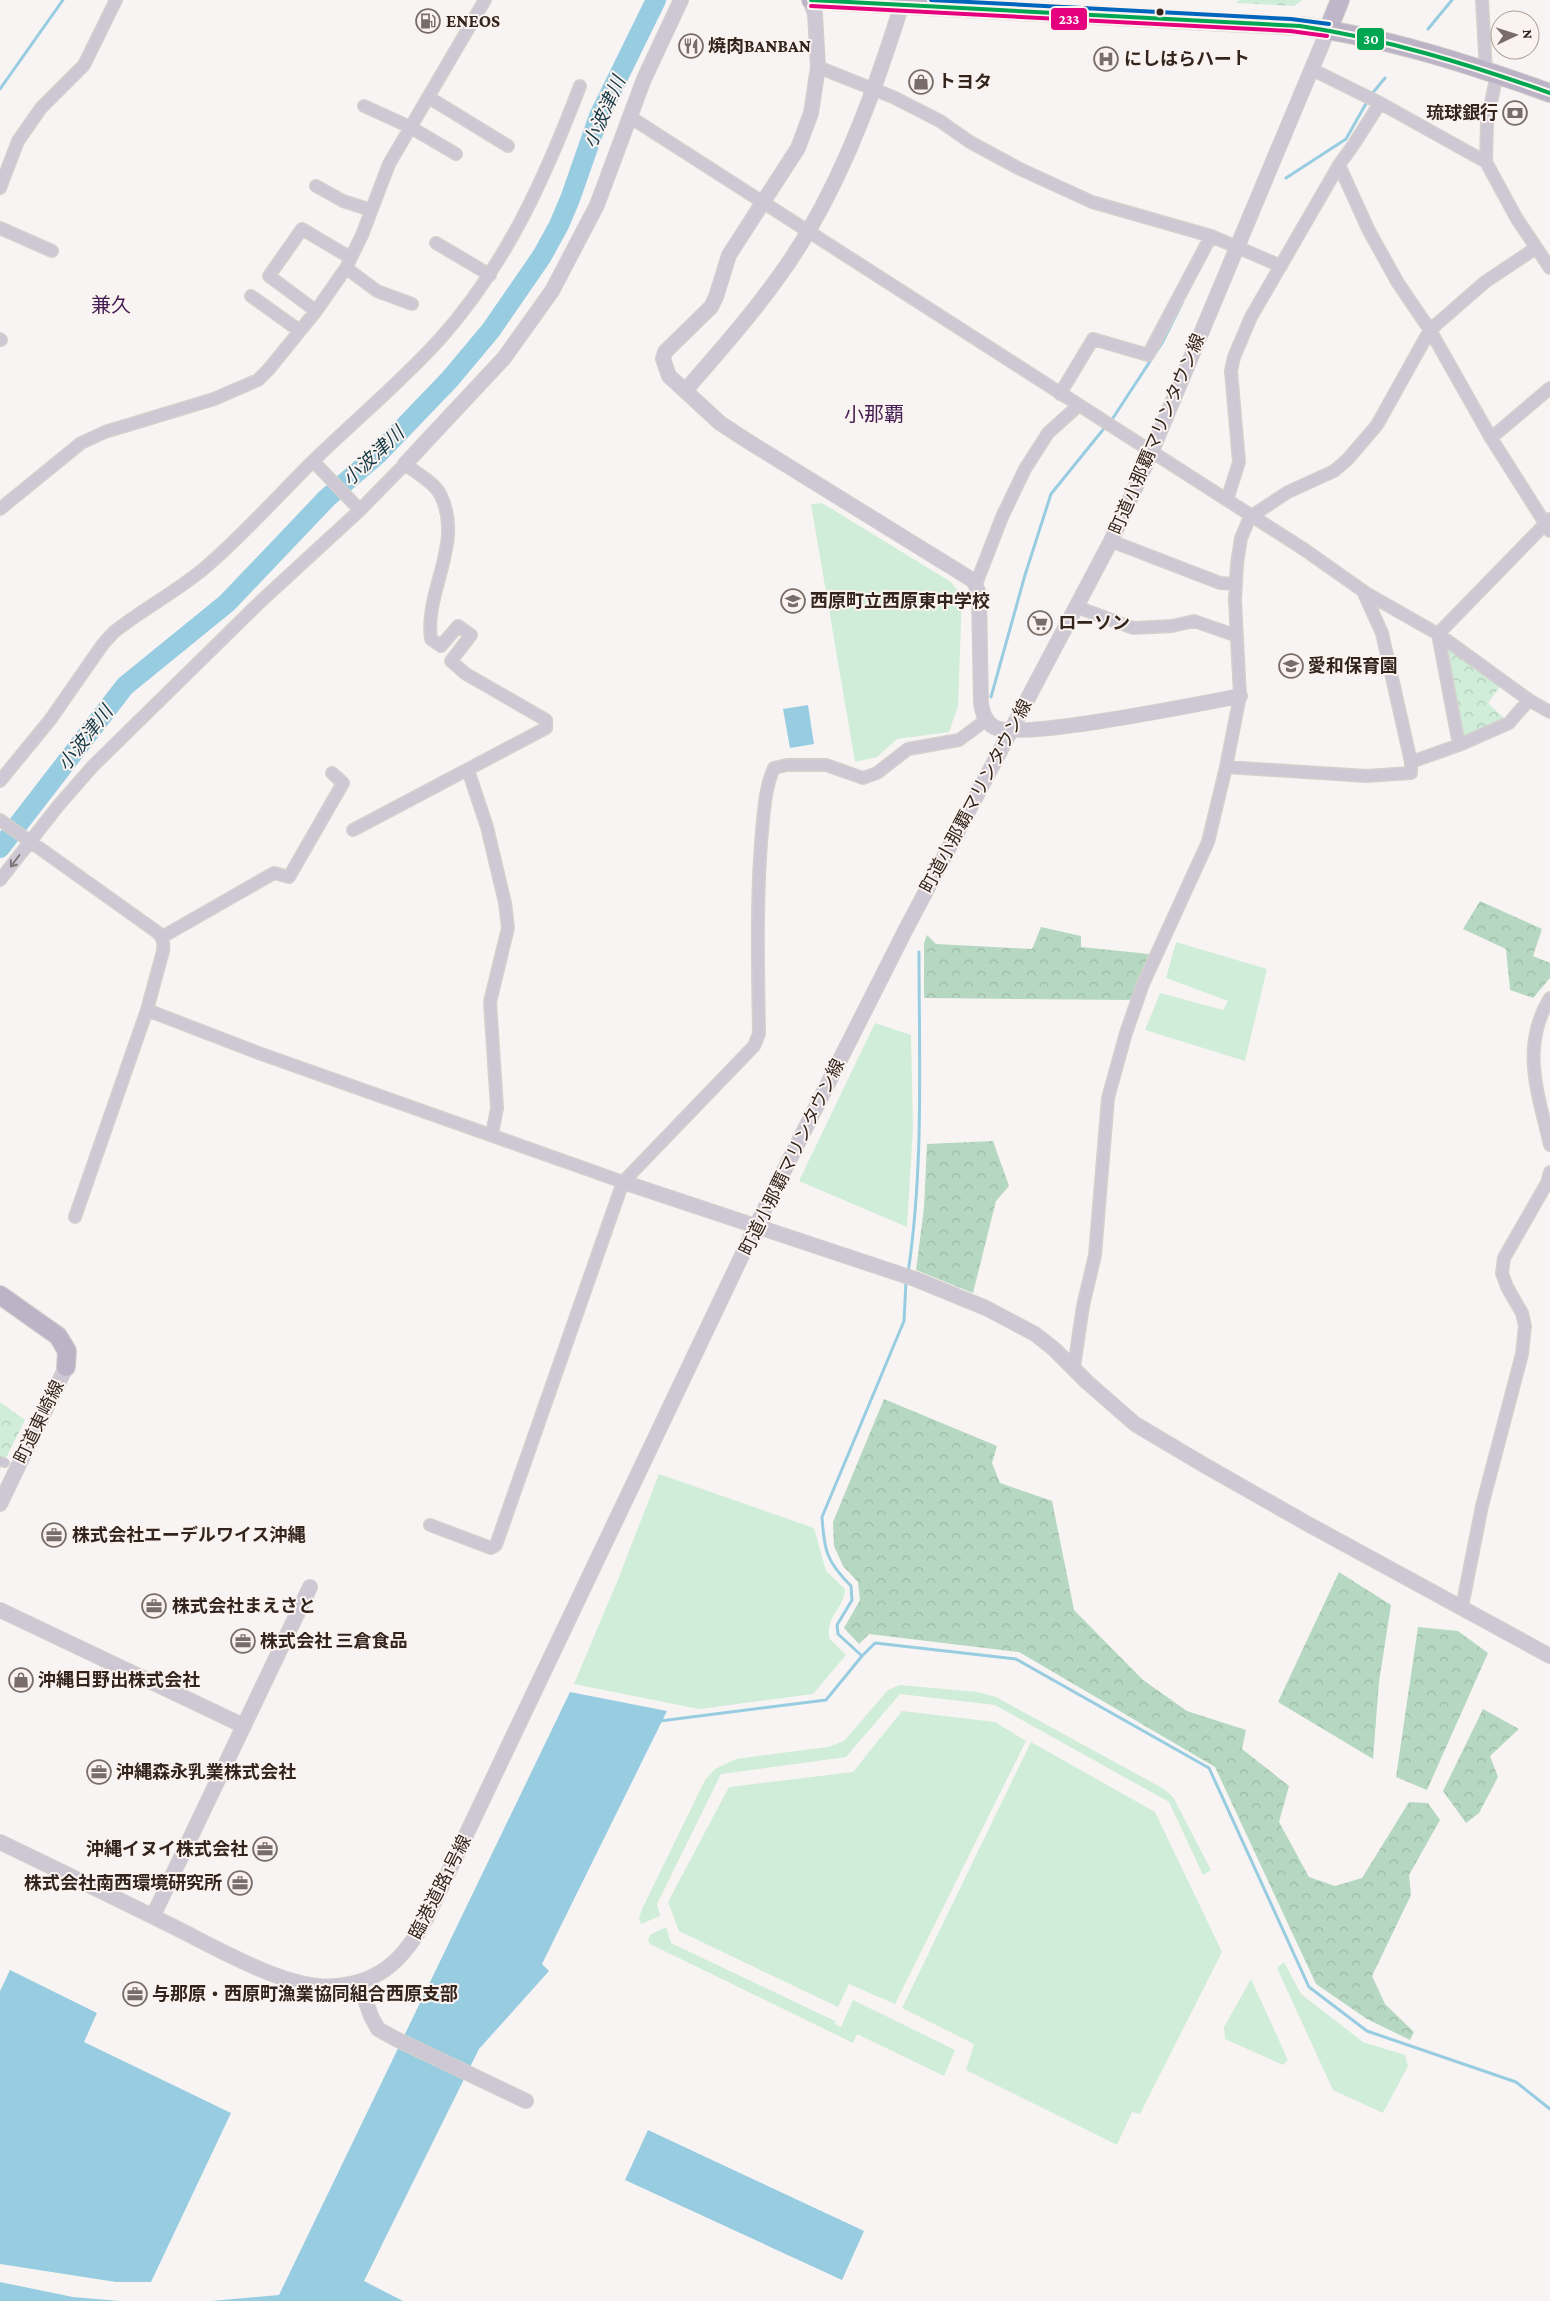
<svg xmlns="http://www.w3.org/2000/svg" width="1550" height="2301" font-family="'Crimson Pro','Noto Sans JP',serif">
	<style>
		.grass { fill: #d0edd9 }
		.forest { fill: url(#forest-crowns) }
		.park { fill: url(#park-crowns) }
		.water { fill: #98cde1 }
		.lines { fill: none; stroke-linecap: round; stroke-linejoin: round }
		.stream { stroke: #98cde1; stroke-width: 3 }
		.river { stroke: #98cde1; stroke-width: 20 }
		.pedestrian-casing { stroke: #d4d0cd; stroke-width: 10 }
		.minor-casing { stroke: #d4d0cd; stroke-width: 14 }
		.tertiary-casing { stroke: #d4d0cd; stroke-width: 16 }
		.primary-casing { stroke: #d4d0cd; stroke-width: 20 }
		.trunk-casing { stroke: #d4d0cd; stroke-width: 20 }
		.pedestrian { stroke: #cdc8d4; stroke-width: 8 }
		.minor { stroke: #cdc8d4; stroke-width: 11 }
		.tertiary { stroke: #cdc8d4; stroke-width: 14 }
		.primary { stroke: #bfb7c9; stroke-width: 18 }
		.trunk { stroke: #bcb4c6; stroke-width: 18 }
		.bus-1-casing { stroke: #fbf3f0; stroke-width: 8 }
		.bus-2-casing { stroke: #fbf3f0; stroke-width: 8 }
		.bus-3-casing { stroke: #fbf3f0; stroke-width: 8 }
		.bus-1 { stroke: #00a651; stroke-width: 4 }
		.bus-2 { stroke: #e5007d; stroke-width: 4 }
		.bus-3 { stroke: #0065bd; stroke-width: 4 }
		.oneway { stroke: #807679 }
		.bus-dot { fill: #33251e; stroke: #fbf3f0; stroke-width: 2 }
		.labels { text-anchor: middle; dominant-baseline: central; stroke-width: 4; stroke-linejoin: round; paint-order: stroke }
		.poi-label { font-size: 18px; font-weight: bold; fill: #33251e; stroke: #fbf3f0; text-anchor: start }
		.street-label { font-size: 18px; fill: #33251e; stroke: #fbf3f0 }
		.water-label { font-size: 19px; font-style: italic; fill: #163a47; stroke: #fbf3f0 }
		.quarter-label { font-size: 20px; fill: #431d53; stroke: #fbf3f0 }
		.line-badge { stroke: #fbf3f0; stroke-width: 2 }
		.badge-label { font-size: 14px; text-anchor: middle; font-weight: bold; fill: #fff }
	</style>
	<defs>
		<pattern id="forest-crowns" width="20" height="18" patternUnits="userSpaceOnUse" patternTransform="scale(1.25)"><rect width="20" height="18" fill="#b6d8c2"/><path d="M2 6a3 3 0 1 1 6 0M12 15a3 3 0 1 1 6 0" fill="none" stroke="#9db9a6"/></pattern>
		<pattern id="park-crowns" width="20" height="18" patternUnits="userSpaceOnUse" patternTransform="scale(1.25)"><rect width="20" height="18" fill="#d0edd9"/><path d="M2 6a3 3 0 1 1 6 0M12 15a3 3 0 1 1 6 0" fill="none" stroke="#b3cbba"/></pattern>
	</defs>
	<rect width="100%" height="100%" fill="#f8f4f3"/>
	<path class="grass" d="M822,503L951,582L962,596L958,706L949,732L897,739L877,757L855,762L811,504Z
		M1176,942L1267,969L1245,1061L1145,1030L1160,993L1223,1010L1228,1001L1166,978Z
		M875,1023L911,1035L913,1128L907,1227L799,1181Z
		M659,1474L814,1528L826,1571L845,1589C844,1610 827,1612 829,1638L846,1655L813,1694L699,1709L574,1684L617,1582Z
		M900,1685L978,1692L996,1697L1164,1789L1173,1797L1211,1870L1203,1875L1169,1802L995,1705L900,1694L846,1757L721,1774L657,1904L660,1916L641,1924L639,1918L642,1909L705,1780L715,1769L736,1759L828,1747L844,1741L888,1690Z
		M902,1711L995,1722L1026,1741L895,2004L849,1984L838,2007L679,1931L668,1902L729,1787L853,1772Z
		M1031,1742L1155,1812L1222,1952L1140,2114L1132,2112L1117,2145L966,2070L974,2044L902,2008Z
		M666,1927L671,1943L835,2021L836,2025L841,2027L853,2000L955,2050L944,2076L857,2034L853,2043L650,1944L648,1940L650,1935Z
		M1284,1962L1301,1994L1363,2042L1405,2055L1408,2066L1383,2113L1333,2090L1277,1968Z
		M1251,1979L1288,2060L1283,2065L1225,2039L1224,2027Z"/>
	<path class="forest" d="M1480,901L1542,929L1533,956L1550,963V978L1533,998L1510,990L1506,949L1463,929Z
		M1041,927L1081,936V947L1149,954L1131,1000L924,998V943L927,935L936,944L1032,949Z
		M993,1141L1009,1186L996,1201L973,1293L916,1270L924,1208L927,1144Z
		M884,1399L997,1446L992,1463L1000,1483L1052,1501L1074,1610L1143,1680L1187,1711L1246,1730L1242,1749L1289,1786L1279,1822L1309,1877L1335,1886L1362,1878L1409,1802L1428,1803L1440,1820L1409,1875L1411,1895L1372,1976L1385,2004L1414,2032L1410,2040L1367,2019L1316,1984L1215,1767L1019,1652L869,1634L859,1644L844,1628L860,1600L858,1582L843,1566L834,1546L833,1522Z
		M1339,1572L1391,1605L1379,1682L1373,1759L1278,1702Z
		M1418,1627L1458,1631L1488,1653L1427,1790L1396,1777Z
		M1483,1709L1519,1729L1490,1756L1498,1777L1479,1813L1466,1823L1443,1791Z"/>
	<path class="park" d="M1239,0H1302L1294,6L1236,3Z
		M1451,650L1501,685L1488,703L1506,720L1461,741L1445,654Z
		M0,1402L25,1420L0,1470Z"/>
	<path class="water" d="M808,705L814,744L790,748L783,709Z
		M570,1692L667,1711L542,1964L549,1971L479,2049L364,2281L403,2301H211L279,2295Z
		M10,1970L97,2013L84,2042L231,2113L151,2282H116L0,2264V1991Z
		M648,2130L864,2231L842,2280L625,2180Z
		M0,2282L73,2297L120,2301H0Z"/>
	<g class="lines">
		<path class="stream" d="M1428,29L1452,0
			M0,89L63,0
			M1371,95L1385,78
			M1286,178L1346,139L1368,100
			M1111,421L1162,343L1182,303
			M991,697L1025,575L1051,494L1106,426
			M908,1273C924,1166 919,1059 919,952
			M862,1656L875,1643L1016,1659L1209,1768L1309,1987L1367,2031L1516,2082L1550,2109
			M660,1721L826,1700L862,1656L838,1634L837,1625L852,1600L851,1586C827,1562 824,1551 822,1517L904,1321L906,1281"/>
		<path class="river" d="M0,848L125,686L227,603L327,498L377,455L450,379L491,330L542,256L559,225L570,199L599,116L656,0"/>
		<g class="pedestrian-casing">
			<path id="pedestrian" d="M0,1461L5,1463"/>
		</g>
		<g class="minor-casing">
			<path id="minor" d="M1482,0L1486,71
				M818,67L893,97L940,121L970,142L1020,169L1092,202L1211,236L1281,266
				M1311,69L1380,103L1486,162L1517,219L1550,268
				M428,97L508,146
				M364,106L410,127L456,154
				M630,117L1305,550L1366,593L1438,634L1529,700L1550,712
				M1486,162L1487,122L1497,74
				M1339,165L1369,231L1398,283L1430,330L1491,438L1550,531
				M316,186L343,201L371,210
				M0,188L18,141L41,108L84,65L116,0
				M0,228L52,251
				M436,243L490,275
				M346,268L377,291L412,304
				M251,296L300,331
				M316,311L269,276L302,229L351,258
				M0,339L1,340
				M1060,394L1093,339L1148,355L1211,236
				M1491,438L1550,388
				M313,461L360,510
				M1227,500L1239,462L1231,371L1234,357L1251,317L1339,165L1354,144L1380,103
				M0,509L81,443L105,432L214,399L258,380L269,369L316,311L346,268L362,235L389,164L485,0
				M1111,541L1220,583L1236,584
				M976,584L1002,517L1025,469L1048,433L1078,406
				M1363,591L1382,633L1411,762
				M1077,607L1133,628L1172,626L1194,621L1237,636
				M1438,634L1550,519
				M1438,634L1459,745
				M1226,767L1366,776L1411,773V762L1459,745L1509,723L1529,700
				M468,770L487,827L505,903L508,928L490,1002L497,1108L492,1134
				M0,781L50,720L103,644L114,632C144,608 178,591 207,566C244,534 277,497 312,462C354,421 400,383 440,339C506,265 545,178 580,86
				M0,820L157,932C163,938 164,942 163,951L147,1010L75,1217
				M0,880L58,806L93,766L260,602L360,510L405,464C416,473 434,482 440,494C465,542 424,591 431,639L441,646L458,626L471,635L451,661L466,674L546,720V728L353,830
				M162,937L274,873L289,877L343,783L332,773
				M1550,998C1520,1047 1538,1093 1550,1145
				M147,1010L256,1052L623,1182
				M1074,1367L1083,1306L1095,1255L1108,1098L1126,1033L1143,984L1208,842L1226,767L1240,696L1235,600L1237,564L1241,538L1250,517L1288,492L1334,471L1347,460L1377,425L1430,330L1485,282L1536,248
				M430,1525L491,1548L496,1545L623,1182L754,1046L759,1034C758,967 756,898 762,831C764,811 765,787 774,768L787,765H826L863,778L877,773L908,749L959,740L986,720
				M1462,1607L1482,1506L1522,1354L1525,1326L1522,1313L1507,1287L1502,1273L1504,1258L1547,1183L1550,1172"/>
		</g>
		<g class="tertiary-casing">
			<path id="tertiary" d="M810,0L815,14L818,67L811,113L798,148L729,255L716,297L711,307L665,352L663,359L669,376L720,423L746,440L974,581L979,594L981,704C983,713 985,722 994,727C1018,741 1203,703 1240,696
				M685,391C729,340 774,290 808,232C850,160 877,83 902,4
				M405,464L504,358L552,291L597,205L644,79L681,0
				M623,1182L915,1279L986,1308L1035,1334L1054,1349L1087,1382L1135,1424L1204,1465L1306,1523L1550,1656
				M0,1504L66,1367
				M0,1610L244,1726
				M0,1842C56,1869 112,1896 168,1924C212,1945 288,1992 337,1986C382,1982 405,1957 426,1919L756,1226L906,929L1111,541L1151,453L1328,30
				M153,1916L310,1587
				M359,1983L371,2016L378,2029L396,2039L526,2101"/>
		</g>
		<g class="primary-casing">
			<path id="primary" d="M1328,30L1340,0"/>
		</g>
		<g class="trunk-casing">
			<path id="trunk" d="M811,0L1300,26C1386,37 1469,64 1550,93
				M0,1295L58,1336L67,1351L66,1367"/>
		</g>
		<use href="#pedestrian" class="pedestrian"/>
		<use href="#minor" class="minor"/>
		<use href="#tertiary" class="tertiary"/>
		<use href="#primary" class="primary"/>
		<use href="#trunk" class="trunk"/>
		<g class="bus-1-casing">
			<path id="bus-1" d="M811,0L1300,26C1386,39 1468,64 1550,93"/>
		</g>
		<g class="bus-2-casing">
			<path id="bus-2" d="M811,6L1290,31L1327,36"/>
		</g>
		<g class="bus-3-casing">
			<path id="bus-3" d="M931,0L1291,19L1329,24"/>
		</g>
		<use href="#bus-1" class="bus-1"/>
		<use href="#bus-2" class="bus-2"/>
		<use href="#bus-3" class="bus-3"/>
	</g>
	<defs><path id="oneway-shaft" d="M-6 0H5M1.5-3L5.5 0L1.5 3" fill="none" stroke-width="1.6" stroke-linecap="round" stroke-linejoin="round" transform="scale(1.25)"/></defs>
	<use class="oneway" href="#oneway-shaft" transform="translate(15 861) rotate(127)"/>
	<defs>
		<g id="fuel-ring" transform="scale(1.25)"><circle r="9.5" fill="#fbf3f0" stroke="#786d69" stroke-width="1.5"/><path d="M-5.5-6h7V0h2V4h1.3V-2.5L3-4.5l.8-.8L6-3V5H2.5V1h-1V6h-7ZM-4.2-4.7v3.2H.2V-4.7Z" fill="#786d69"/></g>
		<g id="restaurant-ring" transform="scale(1.25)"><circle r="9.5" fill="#fbf3f0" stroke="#786d69" stroke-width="1.5"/><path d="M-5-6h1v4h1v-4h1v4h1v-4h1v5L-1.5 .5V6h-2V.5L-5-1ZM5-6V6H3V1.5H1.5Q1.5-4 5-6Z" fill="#786d69"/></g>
		<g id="hospital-ring" transform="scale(1.25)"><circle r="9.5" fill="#fbf3f0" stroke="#786d69" stroke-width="1.5"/><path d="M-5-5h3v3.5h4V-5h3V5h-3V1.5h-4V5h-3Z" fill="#786d69"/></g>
		<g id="shop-ring" transform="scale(1.25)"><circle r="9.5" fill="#fbf3f0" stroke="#786d69" stroke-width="1.5"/><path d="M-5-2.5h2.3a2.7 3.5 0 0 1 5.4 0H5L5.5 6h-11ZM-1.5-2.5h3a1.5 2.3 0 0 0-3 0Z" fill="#786d69"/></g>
		<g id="bank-ring" transform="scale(1.25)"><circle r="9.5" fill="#fbf3f0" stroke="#786d69" stroke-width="1.5"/><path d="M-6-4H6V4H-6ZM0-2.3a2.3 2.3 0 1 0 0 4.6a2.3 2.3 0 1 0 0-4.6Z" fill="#786d69"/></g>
		<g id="school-ring" transform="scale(1.25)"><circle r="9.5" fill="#fbf3f0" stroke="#786d69" stroke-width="1.5"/><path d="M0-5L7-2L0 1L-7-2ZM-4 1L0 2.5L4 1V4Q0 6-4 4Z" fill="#786d69"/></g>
		<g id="supermarket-ring" transform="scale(1.25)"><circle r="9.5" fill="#fbf3f0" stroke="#786d69" stroke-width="1.5"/><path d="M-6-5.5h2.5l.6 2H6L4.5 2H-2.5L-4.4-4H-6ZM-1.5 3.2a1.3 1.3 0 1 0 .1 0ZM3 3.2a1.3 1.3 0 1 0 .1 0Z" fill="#786d69"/></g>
		<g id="office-ring" transform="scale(1.25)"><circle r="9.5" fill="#fbf3f0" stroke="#786d69" stroke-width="1.5"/><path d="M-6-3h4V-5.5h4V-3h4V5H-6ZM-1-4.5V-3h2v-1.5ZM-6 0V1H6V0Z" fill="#786d69"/></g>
	</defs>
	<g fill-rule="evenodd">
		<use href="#fuel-ring" x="428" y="21"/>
		<use href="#restaurant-ring" x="691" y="46"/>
		<use href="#hospital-ring" x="1106" y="59"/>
		<use href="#shop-ring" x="921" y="82"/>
		<use href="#bank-ring" x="1515" y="113"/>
		<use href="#school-ring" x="793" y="601"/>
		<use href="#supermarket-ring" x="1040" y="623"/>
		<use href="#school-ring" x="1291" y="666"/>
		<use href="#office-ring" x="54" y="1535"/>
		<use href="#office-ring" x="154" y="1606"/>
		<use href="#office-ring" x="243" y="1641"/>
		<use href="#shop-ring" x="21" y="1680"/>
		<use href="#office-ring" x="99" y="1772"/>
		<use href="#office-ring" x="265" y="1849"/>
		<use href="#office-ring" x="240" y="1883"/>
		<use href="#office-ring" x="135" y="1994"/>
	</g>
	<circle class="bus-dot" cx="1160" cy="12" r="4.5"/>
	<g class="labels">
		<g class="poi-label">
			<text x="446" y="21">ENEOS</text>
			<text x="708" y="46">焼肉BANBAN</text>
			<text x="1124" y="59">にしはらハート</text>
			<text x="938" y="82">トヨタ</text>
			<text x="1498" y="113" text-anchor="end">琉球銀行</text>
			<text x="810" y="601">西原町立西原東中学校</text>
			<text x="1058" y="623">ローソン</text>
			<text x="1308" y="666">愛和保育園</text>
			<text x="72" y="1535">株式会社エーデルワイス沖縄</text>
			<text x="172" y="1606">株式会社まえさと</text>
			<text x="260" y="1641">株式会社 三倉食品</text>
			<text x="38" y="1680">沖縄日野出株式会社</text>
			<text x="116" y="1772">沖縄森永乳業株式会社</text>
			<text x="248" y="1849" text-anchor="end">沖縄イヌイ株式会社</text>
			<text x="222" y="1883" text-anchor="end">株式会社南西環境研究所</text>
			<text x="152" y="1994">与那原・西原町漁業協同組合西原支部</text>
		</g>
		<g class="street-label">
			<text transform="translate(1157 434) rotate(-67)">町道小那覇マリンタウン線</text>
			<text transform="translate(976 796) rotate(-62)">町道小那覇マリンタウン線</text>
			<text transform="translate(792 1157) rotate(-64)">町道小那覇マリンタウン線</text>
			<text transform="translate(39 1422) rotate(-64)">町道東崎線</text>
			<text transform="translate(440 1887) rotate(-63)">臨港道路1号線</text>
		</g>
		<g class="water-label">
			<text transform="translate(604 112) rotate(-66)">小波津川</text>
			<text transform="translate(373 456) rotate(-43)">小波津川</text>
			<text transform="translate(85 738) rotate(-52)">小波津川</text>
		</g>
		<g class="quarter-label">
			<text x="111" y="305">兼久</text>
			<text x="874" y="414">小那覇</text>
		</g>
	</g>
	<g class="line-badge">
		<rect x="1050" y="7" width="38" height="24" rx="5" fill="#e5007d"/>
		<rect x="1356" y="27" width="29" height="24" rx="5" fill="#00a651"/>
	</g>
	<g class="badge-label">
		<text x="1069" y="24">233</text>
		<text x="1371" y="44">30</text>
	</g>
	<g transform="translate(1515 35) rotate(86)"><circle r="24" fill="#fbf3f0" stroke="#aba19c"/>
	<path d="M0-4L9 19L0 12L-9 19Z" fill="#786d69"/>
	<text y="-8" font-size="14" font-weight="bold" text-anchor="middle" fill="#33251e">N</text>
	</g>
</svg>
